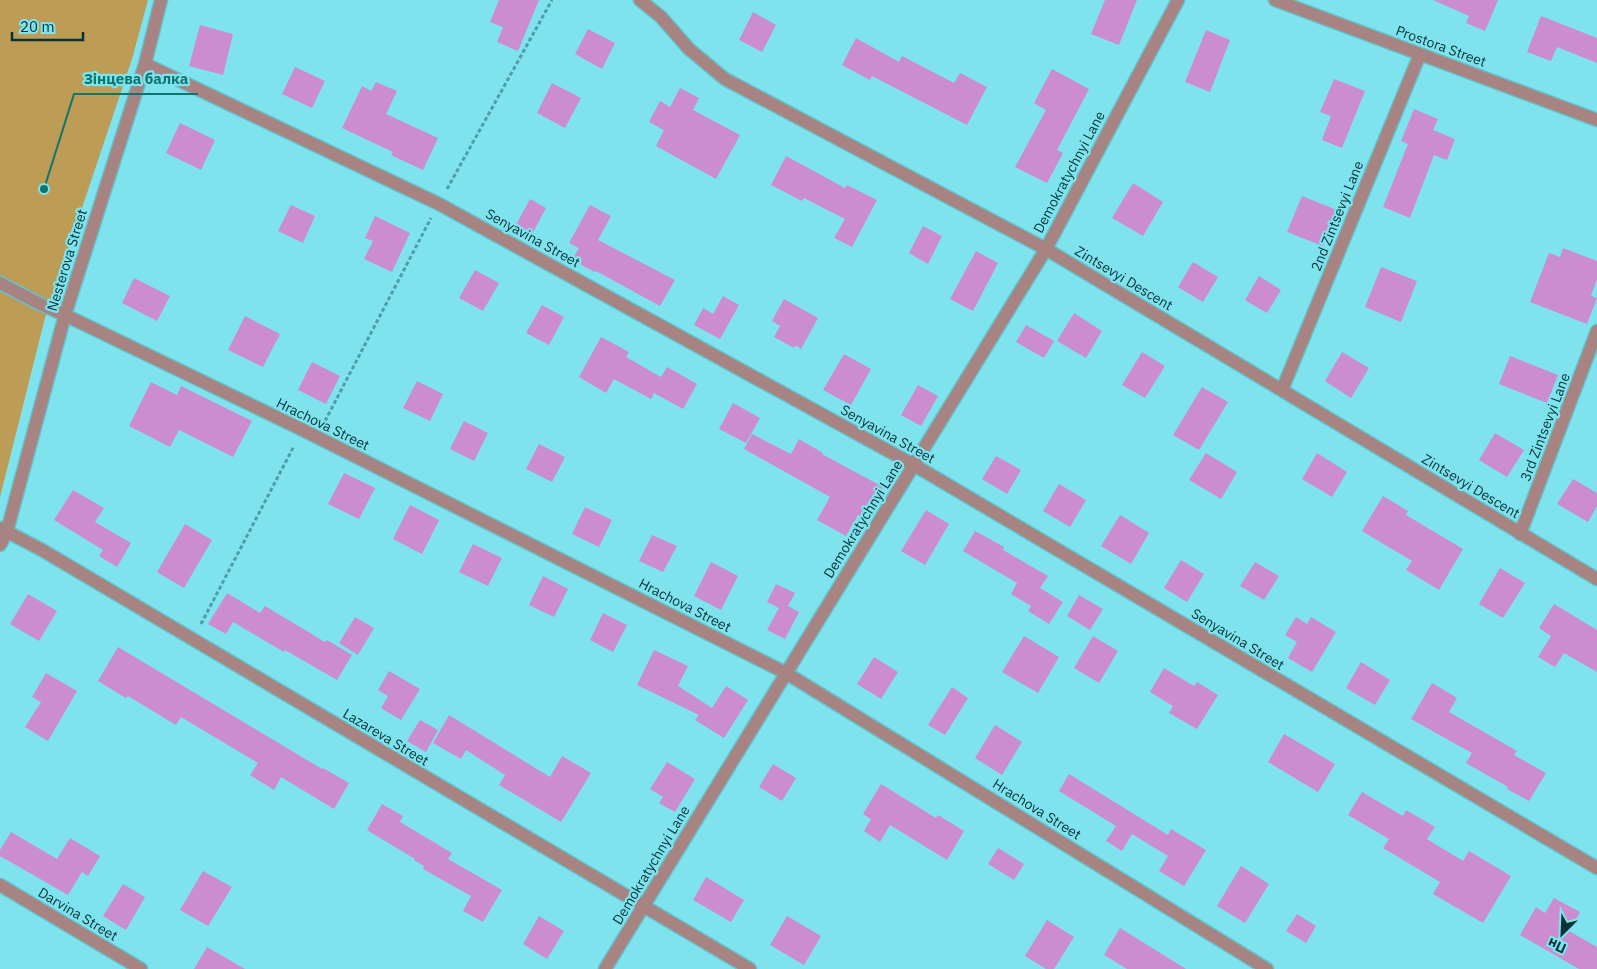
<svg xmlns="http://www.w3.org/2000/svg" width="1597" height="969" font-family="'IBM Plex Sans',sans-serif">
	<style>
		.green { fill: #bd9c55 }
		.building { fill: #cc8cd0 }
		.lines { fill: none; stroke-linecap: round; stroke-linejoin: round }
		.service-casing { stroke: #67c0ca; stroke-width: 15 }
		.minor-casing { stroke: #67c0ca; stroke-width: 15 }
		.tertiary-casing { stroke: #67c0ca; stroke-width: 15 }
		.path { stroke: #4f9ea7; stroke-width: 3; stroke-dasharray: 4 2.5; stroke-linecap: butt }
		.service { stroke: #a78481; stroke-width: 12 }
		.minor { stroke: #a78481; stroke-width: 12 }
		.tertiary { stroke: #a78481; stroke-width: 12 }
		.labels { text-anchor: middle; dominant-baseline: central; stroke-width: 4.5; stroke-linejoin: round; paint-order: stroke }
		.street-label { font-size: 14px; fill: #053338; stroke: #7fe3ee }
		.leader { fill: none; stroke: #0f766e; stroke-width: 2 }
		.callout-dot { fill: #0f766e; stroke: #7fe3ee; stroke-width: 2 }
		.callout-label { font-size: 15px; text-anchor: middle; font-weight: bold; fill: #0f766e; stroke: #7fe3ee; stroke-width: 4.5; stroke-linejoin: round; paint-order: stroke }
	</style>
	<rect width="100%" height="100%" fill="#7fe3ee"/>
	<path class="green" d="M0,0H148L132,59L45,318L0,497Z"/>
	<path class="building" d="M499,0H539L518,51L497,42L503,27L490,22Z
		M1105,0H1137L1119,45L1091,34Z
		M1433,0H1498L1485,31L1466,23L1469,16Z
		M753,12L776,25L762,52L739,40Z
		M1541,16L1597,38V63L1557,47L1551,61L1527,52Z
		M200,25L233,34L223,75L189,66Z
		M588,29L615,43L602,69L575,54Z
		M1206,30L1230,40L1210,92L1185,82Z
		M856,38L899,62L902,56L954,83L960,73L987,87L967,125L872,76L870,80L842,65Z
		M295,67L325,81L312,108L282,94Z
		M1052,69L1089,89L1057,150L1063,153L1047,183L1015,167L1046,110L1034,103Z
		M1334,79L1365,91L1342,148L1322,140L1331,116L1320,112Z
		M376,82L397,91L386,114L438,138L423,170L391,155L393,152L342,128L362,86L371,91Z
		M552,83L581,98L565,128L537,113Z
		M680,88L699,98L693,110L740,135L716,179L656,146L664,130L649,122L660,101L670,107Z
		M1414,109L1438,119L1433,130L1455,139L1447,160L1434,155L1410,218L1383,207L1408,144L1401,141Z
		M180,123L215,140L201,170L166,153Z
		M786,156L845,188L847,185L877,200L852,247L834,238L845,219L804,198L802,201L771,185Z
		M1133,183L1163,202L1143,236L1112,218Z
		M1302,196L1337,210L1323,246L1287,232Z
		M530,199L546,208L532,234L516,225Z
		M291,205L315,216L303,243L278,231Z
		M590,205L611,216L598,240L675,280L660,306L596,271L595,272L572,260L579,248L569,243Z
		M375,216L410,233L392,272L364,259L373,241L365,238Z
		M923,226L942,236L928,264L909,253Z
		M1563,248L1597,261V279L1591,296L1597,298L1587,324L1530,302L1549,253L1560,257Z
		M976,251L998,263L973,311L950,299Z
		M1193,262L1218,277L1203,302L1178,287Z
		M1381,267L1417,281L1401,322L1365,307Z
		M475,270L499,283L483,311L459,298Z
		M1259,276L1281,290L1267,313L1245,300Z
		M134,278L170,296L157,321L122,303Z
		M723,296L739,305L720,339L694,325L703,308L713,314Z
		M784,299L818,318L801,349L796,345L794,348L774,337L780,326L772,321Z
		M542,305L564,317L549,345L526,333Z
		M1074,313L1102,331L1086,358L1057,341Z
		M245,316L280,334L263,367L228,350Z
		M1026,325L1054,341L1044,358L1016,342Z
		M601,337L629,352L626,357L661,377L667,367L697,384L683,409L654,393L651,399L614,379L606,393L579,377Z
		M1142,352L1165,366L1145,398L1122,385Z
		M1342,352L1369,368L1351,398L1325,381Z
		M844,354L871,369L851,405L823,390Z
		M1510,356L1558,375L1547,403L1499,384Z
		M312,362L340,376L326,404L298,390Z
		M417,381L443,394L430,421L403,408Z
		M151,382L177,395L181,386L252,421L233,457L179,430L170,447L129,426Z
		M918,385L938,396L921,426L901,415Z
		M1202,387L1228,402L1199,450L1173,435Z
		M733,403L760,418L746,443L719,429Z
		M464,421L488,433L474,461L450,449Z
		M1495,433L1524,450L1507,477L1479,460Z
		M752,434L791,454L799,439L823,453L822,454L883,487L865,519L858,515L846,536L817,520L830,497L744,449Z
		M539,444L565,457L552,482L526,469Z
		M1206,453L1237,472L1221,499L1189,480Z
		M1317,453L1347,472L1332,497L1302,479Z
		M996,456L1021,470L1007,494L982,479Z
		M344,473L375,488L359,519L328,504Z
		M1573,479L1597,493V506L1588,522L1557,504Z
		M1059,484L1086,500L1070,527L1043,511Z
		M73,490L104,508L95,522L131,543L117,567L99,556L103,550L54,520Z
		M1383,496L1408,511L1406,515L1463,549L1439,590L1406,570L1412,561L1362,531Z
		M410,505L439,520L422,554L393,539Z
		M585,507L612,520L599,547L572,534Z
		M926,510L949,524L925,565L901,551Z
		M1120,515L1149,533L1131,564L1101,546Z
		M185,524L212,540L184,588L157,572Z
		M975,531L1004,547L1003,550L1048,576L1040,588L1063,602L1049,624L1028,611L1031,606L1011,594L1017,583L963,551Z
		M652,535L677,546L663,572L639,561Z
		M473,544L502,558L488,586L459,572Z
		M1181,560L1204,574L1187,602L1164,588Z
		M711,562L738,576L721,610L694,596Z
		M1255,562L1279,576L1264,600L1240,586Z
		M1500,568L1525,583L1503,618L1479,604Z
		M543,576L568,589L554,617L529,605Z
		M776,584L795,593L788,606L799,612L785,639L767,630L779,608L767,602Z
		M227,593L260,613L265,606L325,642L327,640L352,655L337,680L285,650L284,652L233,622L226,634L208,624Z
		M28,594L57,611L39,641L10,624Z
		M1079,595L1103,609L1090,630L1067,616Z
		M1554,604L1597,630V672L1564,653L1555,667L1538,657L1551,636L1539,628Z
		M603,613L627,625L613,652L590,640Z
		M355,617L374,628L358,655L339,643Z
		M1296,617L1307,624L1311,617L1336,632L1312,672L1288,658L1297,642L1285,635Z
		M1024,636L1059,657L1038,693L1002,672Z
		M1093,636L1118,651L1099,683L1074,668Z
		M118,647L322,769L323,768L349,783L334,809L281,777L274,790L250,775L258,763L181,717L176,725L128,696L126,698L98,681Z
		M654,650L688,666L678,686L712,708L726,686L748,700L724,738L695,720L699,715L637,685Z
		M874,657L898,672L881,699L857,684Z
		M1361,662L1390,680L1375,705L1346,688Z
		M1164,668L1194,686L1197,682L1218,695L1197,729L1169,713L1173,706L1150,692Z
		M389,671L420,689L401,720L381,708L388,696L378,690Z
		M46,673L77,691L48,741L25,727L41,702L32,697Z
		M1432,683L1457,698L1449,712L1517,751L1514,755L1546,773L1529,801L1507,789L1508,787L1466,763L1472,753L1411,719Z
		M952,687L968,698L945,735L928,725Z
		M449,715L550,777L562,756L591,773L561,822L499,785L505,775L466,750L461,759L433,743Z
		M420,720L438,730L426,752L407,741Z
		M995,725L1022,742L1002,775L975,758Z
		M1284,734L1335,764L1318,792L1268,762Z
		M667,762L695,779L675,812L659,803L663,797L650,789Z
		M773,764L796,778L782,801L759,787Z
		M1069,774L1168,835L1171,829L1206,850L1184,886L1159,871L1168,856L1132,834L1122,851L1106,841L1116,826L1059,791Z
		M881,784L936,818L938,815L964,831L947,860L890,825L880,842L864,831L871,819L863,814Z
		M1362,792L1403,816L1406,810L1435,827L1427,839L1463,861L1469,851L1511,876L1483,923L1433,894L1440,882L1383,848L1389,839L1348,815Z
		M382,804L403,816L400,822L452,853L448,859L502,890L483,922L463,911L471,896L423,869L424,866L414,860L415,859L367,830Z
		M11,832L57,859L70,838L100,856L88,876L82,872L68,895L0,856V850Z
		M998,848L1024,864L1014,880L988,864Z
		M1241,866L1269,884L1245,923L1217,906Z
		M203,871L232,887L208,926L180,910Z
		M706,877L744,900L731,922L693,900Z
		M123,884L145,897L126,930L103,916Z
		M1554,898L1580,912L1569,931L1597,947V969H1579L1520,935L1536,907L1545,913Z
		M1297,914L1316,926L1306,943L1286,931Z
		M539,916L564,931L547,959L523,944Z
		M787,916L821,936L804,965L770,945Z
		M1047,920L1074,937L1054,969H1046L1025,956Z
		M1120,928L1186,969H1127L1104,955Z
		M207,947L245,969H194Z"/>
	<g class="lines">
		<g class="service-casing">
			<path id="service" d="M0,283L40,304L65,315"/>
		</g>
		<g class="minor-casing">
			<path id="minor" d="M640,0L661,17L689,49L725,79L1046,249L1597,579
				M1275,0L1597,120
				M145,64L439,204L914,465L1597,868
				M65,315L303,430L786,673L1267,969
				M1282,390L1420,54
				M1520,534L1597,331
				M0,545L7,531L65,315L145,64L161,0
				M0,885L141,969
				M605,969L1046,249L1178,0"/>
		</g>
		<g class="tertiary-casing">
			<path id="tertiary" d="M0,528L42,550L750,969"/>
		</g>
		<path class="path" d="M447,189L552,0
			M325,421L431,218
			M201,624L294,446"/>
		<use href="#service" class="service"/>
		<use href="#minor" class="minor"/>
		<use href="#tertiary" class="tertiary"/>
	</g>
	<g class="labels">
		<g class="street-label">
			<text transform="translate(1441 46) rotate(20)">Prostora Street</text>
			<text transform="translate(1069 172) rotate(-62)">Demokratychnyi Lane</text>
			<text transform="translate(1337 216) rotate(-68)">2nd Zintsevyi Lane</text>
			<text transform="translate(533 238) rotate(29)">Senyavina Street</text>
			<text transform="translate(67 260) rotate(-73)">Nesterova Street</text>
			<text transform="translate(1124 278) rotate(31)">Zintsevyi Descent</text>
			<text transform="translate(323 424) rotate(26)">Hrachova Street</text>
			<text transform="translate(1545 427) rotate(-69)">3rd Zintsevyi Lane</text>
			<text transform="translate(888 434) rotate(29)">Senyavina Street</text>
			<text transform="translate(1471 486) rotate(31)">Zintsevyi Descent</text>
			<text transform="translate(863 519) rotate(-58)">Demokratychnyi Lane</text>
			<text transform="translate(685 605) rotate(27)">Hrachova Street</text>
			<text transform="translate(1238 639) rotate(31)">Senyavina Street</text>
			<text transform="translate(386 737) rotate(31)">Lazareva Street</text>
			<text transform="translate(1037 809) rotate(32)">Hrachova Street</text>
			<text transform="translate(651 865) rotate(-59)">Demokratychnyi Lane</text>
			<text transform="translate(78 914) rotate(31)">Darvina Street</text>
		</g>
	</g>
	<path class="leader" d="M44 189L74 94H198"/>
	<circle class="callout-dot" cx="44" cy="189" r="5"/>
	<g class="callout-label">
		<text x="136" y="84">Зінцева балка</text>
	</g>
	<g transform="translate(1562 934) rotate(204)" stroke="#7fe3ee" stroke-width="4" paint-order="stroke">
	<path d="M0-4L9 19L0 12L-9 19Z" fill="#053338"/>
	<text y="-8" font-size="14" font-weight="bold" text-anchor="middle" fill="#053338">Пн</text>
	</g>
	<path d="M12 32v8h71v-8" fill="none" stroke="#053338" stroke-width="2.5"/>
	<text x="20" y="32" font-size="15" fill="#053338" stroke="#7fe3ee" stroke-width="4" paint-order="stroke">20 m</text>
</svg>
